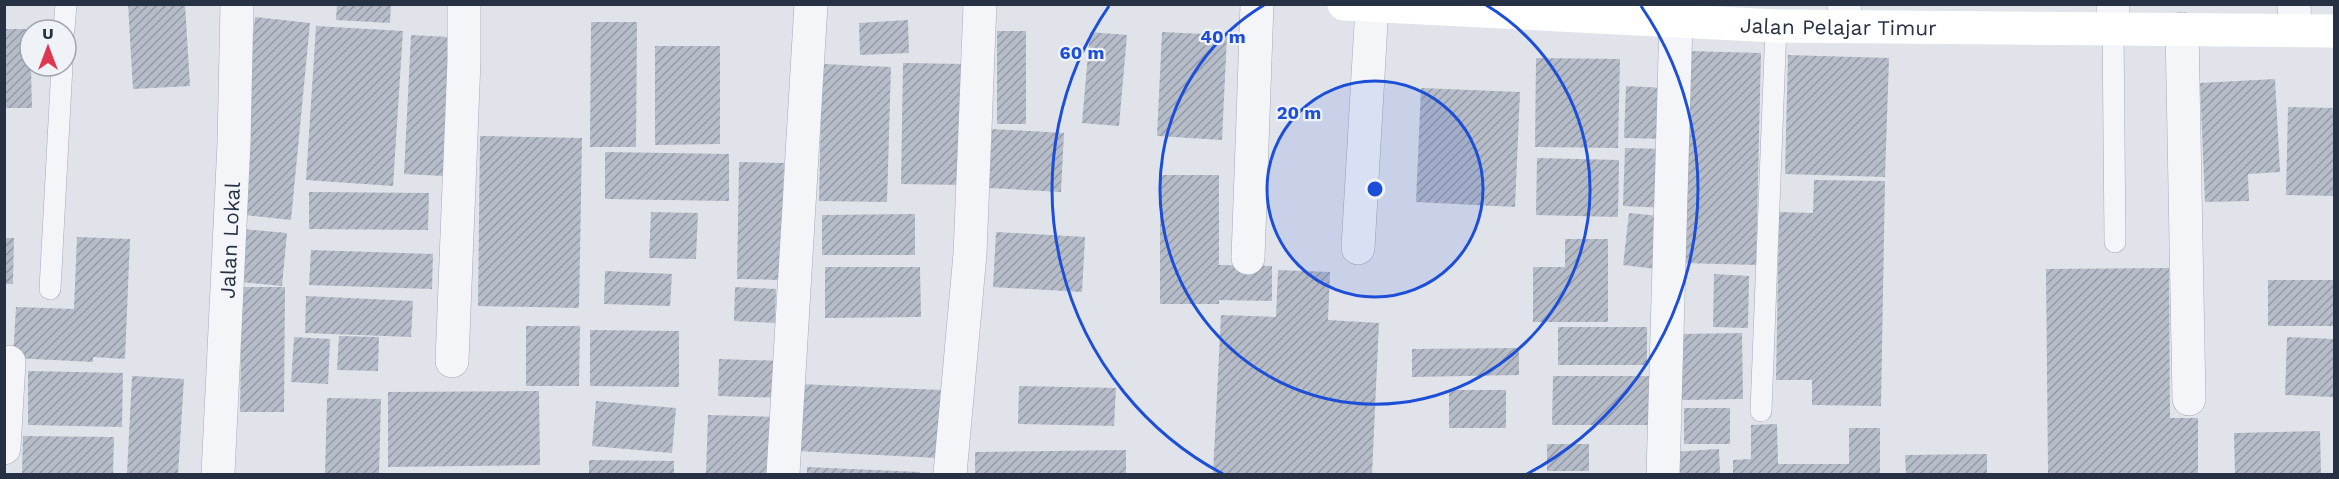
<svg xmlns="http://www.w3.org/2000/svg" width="2339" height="479" font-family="'Work Sans',sans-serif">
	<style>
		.building { fill: url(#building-hatch) }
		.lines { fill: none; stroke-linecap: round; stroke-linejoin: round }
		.lane-casing { stroke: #a4abb5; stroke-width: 22 }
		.street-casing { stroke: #a4abb5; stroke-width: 34 }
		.lane { stroke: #f3f5f8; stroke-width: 21 }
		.street { stroke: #f3f5f8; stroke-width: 33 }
		.secondary { stroke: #fff; stroke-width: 33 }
		.ring { fill: none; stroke: #1d4ed8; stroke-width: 3 }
		.labels { text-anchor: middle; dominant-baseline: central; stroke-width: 4.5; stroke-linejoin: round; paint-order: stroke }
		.street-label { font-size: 21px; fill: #263144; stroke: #eff3f8 }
		.centre { fill: #1d4ed8; stroke: #eff3f8; stroke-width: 3 }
		.ring-label { font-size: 18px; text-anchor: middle; font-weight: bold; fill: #1d4ed8; stroke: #eff3f8; stroke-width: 4.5; stroke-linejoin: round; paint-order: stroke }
	</style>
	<defs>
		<pattern id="building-hatch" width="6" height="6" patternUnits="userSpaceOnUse" patternTransform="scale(1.5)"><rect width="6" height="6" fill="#b6bdc9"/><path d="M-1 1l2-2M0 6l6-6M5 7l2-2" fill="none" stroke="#949aa5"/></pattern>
	</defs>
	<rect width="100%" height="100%" fill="#e0e4ea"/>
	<path class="building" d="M128,4H185L190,86L133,89Z
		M337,4H391L390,23L336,20Z
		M255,17L310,23L291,220L235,214Z
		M908,20L909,53L860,55L859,23Z
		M591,22H637L636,147H590Z
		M316,26L403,31L393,186L306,180Z
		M4,29H30L32,108H4Z
		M997,31H1026V124H997Z
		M1090,32L1127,35L1119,126L1082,123Z
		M1162,32L1227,35L1222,140L1157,136Z
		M411,35L449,37L443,176L404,174Z
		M655,46H720V144L655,145Z
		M1687,51L1761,53L1756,265L1682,263Z
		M1788,55L1889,58L1885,177L1785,174Z
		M1536,58L1620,59L1618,148L1535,147Z
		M903,63L966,64L963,185L901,184Z
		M822,64L891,67L887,202L819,201Z
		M2275,79L2280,172L2248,174L2249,201L2205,202L2200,83Z
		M1626,86L1666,88L1665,139L1624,138Z
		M1421,88L1520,92L1515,207L1416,202Z
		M2288,107L2334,108V196L2286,195Z
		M992,129L1064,133L1061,192L989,188Z
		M480,136L582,138L579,308L478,306Z
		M1625,148L1669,149L1667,208L1623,206Z
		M605,152L729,154V201L605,199Z
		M1537,158L1619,160L1618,217L1536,215Z
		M739,162L784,163L781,280L737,279Z
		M1160,175H1219V265L1272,266V301L1219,300V304H1160Z
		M1814,180L1885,181L1881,406L1812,405V380H1776L1779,212L1813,213Z
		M309,192L429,193L428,230L309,229Z
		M651,212L698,213L696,259L649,258Z
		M1629,213L1669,217L1664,270L1623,265Z
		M915,214V255H822V215Z
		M233,228L287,233L282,286L229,281Z
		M996,232L1085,237L1082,292L993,287Z
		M77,237L130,239L125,359L93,357V362L13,358L16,307L74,309Z
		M4,238H14L13,284H4Z
		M1565,239H1608V322H1533V267H1565Z
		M311,250L433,254L432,289L309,285Z
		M825,267H920L921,317L825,318Z
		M2169,268L2170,418H2198V474H2048L2046,269Z
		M1278,270L1330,272L1328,320L1379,323L1372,474H1213L1221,315L1276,317Z
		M605,271L672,274L670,306L604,304Z
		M1714,274L1749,276L1748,328L1713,327Z
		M2268,280H2334V326H2268Z
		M242,287H285L284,412H240Z
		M735,287L776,289L775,323L734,321Z
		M306,296L413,301L411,337L305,333Z
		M526,326H580L579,386H526Z
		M1558,327H1647V365H1558Z
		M590,330L679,331V387L590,386Z
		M1742,333L1743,399L1682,400L1680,334Z
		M339,336L379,337L378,371L337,370Z
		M294,337L330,339L328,384L291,382Z
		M2287,337L2334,339V397L2285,395Z
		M1519,348V375L1412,377V349Z
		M719,359L784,361L783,398L718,396Z
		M28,371L123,373L122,427L28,425Z
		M132,376L184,379L178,474H127Z
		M1553,376H1658V425H1552Z
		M799,384L941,390L938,458L796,451Z
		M1019,386L1116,388L1114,426L1018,424Z
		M1449,390H1506V428H1449Z
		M539,391L540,465L388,467V392Z
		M327,398L381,399L379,474H325Z
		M596,401L676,408L672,453L592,446Z
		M1684,408H1730V444H1684Z
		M708,415L781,417L780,474H706Z
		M1777,424L1778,464H1849V428H1880V474H1733V460L1751,459V425Z
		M2320,431L2321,474H2235L2234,433Z
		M23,436L114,437L113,474H22Z
		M1547,444H1589V471H1547Z
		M1719,449L1720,474H1675L1673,452Z
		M1126,450V474H975V452Z
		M1987,454V474H1906L1905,455Z
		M589,460L674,461V474H589Z
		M807,467L920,472V474H807Z"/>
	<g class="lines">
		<g class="lane-casing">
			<path id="lane" d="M2113,27L2115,242
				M64,30L66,4
				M50,289L62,66
				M1761,411L1776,26"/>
		</g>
		<g class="street-casing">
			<g id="street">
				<path d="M1844,4L1846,26"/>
				<path d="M2113,4V27"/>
				<path d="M2294,4L2295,30"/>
				<path d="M2182,29L2189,399"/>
				<path d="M1358,248L1372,6"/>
				<path d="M1248,258L1257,4"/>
				<path d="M452,361L464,60V4"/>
				<path d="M4,448L9,362"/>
				<path id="s1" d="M218,474L234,143L237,4"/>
				<path d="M783,474L811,4"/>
				<path d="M950,474L970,254L980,4"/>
				<path d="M1663,474L1676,21"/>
			</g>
		</g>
		<use href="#lane" class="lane"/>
		<use href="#street" class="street"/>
		<path class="secondary" id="s2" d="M1344,4L1776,26L2334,31"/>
	</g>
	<circle cx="1375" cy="189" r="108" fill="#1d4ed8" fill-opacity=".12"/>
	<g class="ring">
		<circle cx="1375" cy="189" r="108"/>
		<path d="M1486 5A215 215 0 1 1 1264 5"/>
		<path d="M1223 474A323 323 0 0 1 1109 6M1641 6A323 323 0 0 1 1527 474"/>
	</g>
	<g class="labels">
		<g class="street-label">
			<text stroke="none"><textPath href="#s2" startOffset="495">Jalan Pelajar Timur</textPath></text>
			<text stroke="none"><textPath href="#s1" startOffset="234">Jalan Lokal</textPath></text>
		</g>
	</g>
	<circle cx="1375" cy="189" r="9" class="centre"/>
	<g class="ring-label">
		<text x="1223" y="43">40 m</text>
		<text x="1082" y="59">60 m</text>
		<text x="1299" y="119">20 m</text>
	</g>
	<rect width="2339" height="479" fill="none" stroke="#263144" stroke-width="12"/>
	<g transform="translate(48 48)"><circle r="28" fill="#eff3f8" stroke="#9fa5b0" stroke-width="1.5"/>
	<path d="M0-4.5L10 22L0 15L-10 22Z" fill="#dd3751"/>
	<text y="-9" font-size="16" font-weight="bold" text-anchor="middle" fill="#263144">U</text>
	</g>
</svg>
